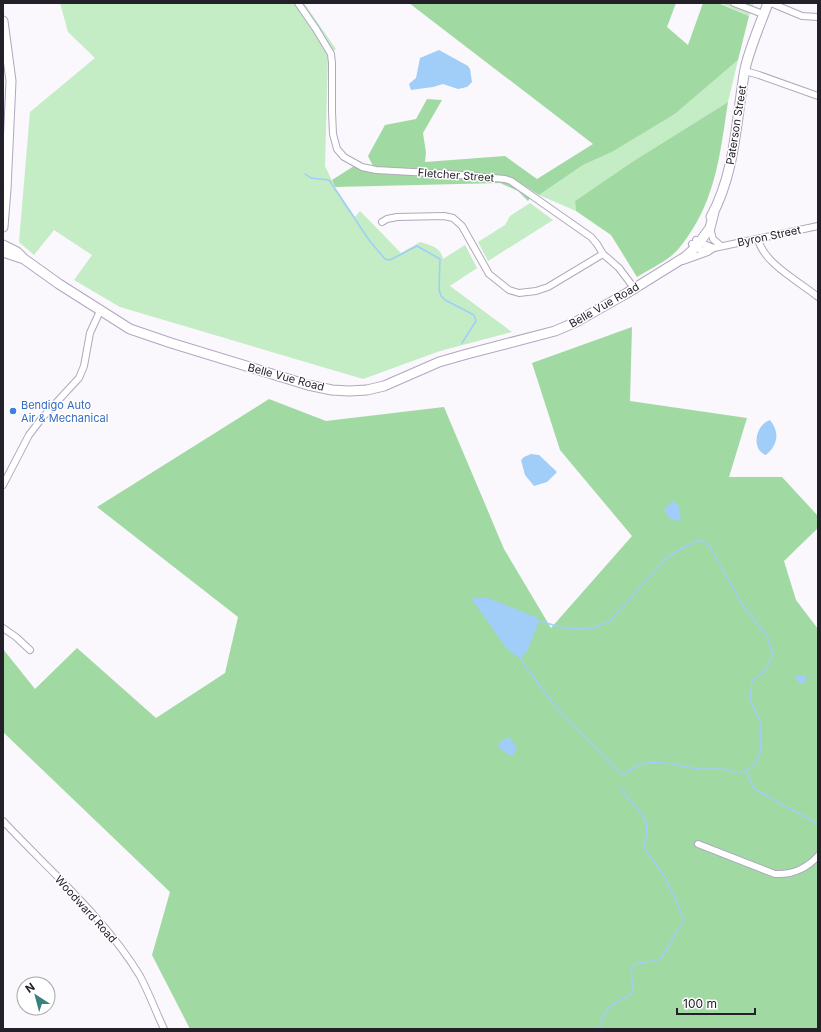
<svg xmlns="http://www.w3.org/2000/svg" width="821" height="1032" font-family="Inter,sans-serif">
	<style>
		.green { fill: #c4ecc5 }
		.forest { fill: #a1d9a3 }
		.water { fill: #a0cef8 }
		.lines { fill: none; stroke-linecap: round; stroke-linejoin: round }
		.stream { stroke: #a0cef8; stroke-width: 1.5 }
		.street-casing { stroke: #b2a7bf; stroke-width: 8 }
		.secondary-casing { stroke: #b2a7bf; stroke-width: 11 }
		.street { stroke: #fff; stroke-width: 6 }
		.secondary { stroke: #fff; stroke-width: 9 }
		.shop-dot { fill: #3f7fe0; stroke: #fff; stroke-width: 1.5 }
		.labels { text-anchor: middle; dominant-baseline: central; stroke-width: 3; stroke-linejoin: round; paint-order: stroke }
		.street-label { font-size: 11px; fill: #242029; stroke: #fff }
		.shop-label { font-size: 11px; fill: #366cbe; stroke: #fff; text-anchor: start }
	</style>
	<rect width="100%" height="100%" fill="#faf7fd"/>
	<path class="green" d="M60,3H304L336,49L328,56L325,166L335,187L355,217L360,211L401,253L420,242C430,245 441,247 443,259L465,245L477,268L450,286L512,332L440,351L363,379L120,307L74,280L92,255L54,230L34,255L19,242L30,112L95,58L68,32Z
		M720,3H754L749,16Z
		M738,60L728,102L632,162L575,201L576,211L539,195L583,165L612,152L675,114Z
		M530,203L553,220L488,261L478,242L505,225L510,216Z"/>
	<path class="forest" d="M409,3H676L667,27L688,45L703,3H718L749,16L738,60L675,114L612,152L583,165L539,195L511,177L483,174L374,168L368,156L385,125L416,119L427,99L442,100L423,133L426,153L425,162L505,156L537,179L593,144Z
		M728,102C721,147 717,191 692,230C686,239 680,249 671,256C661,264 648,270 637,277L611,235L576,211L575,201L632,162Z
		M354,166L371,171L503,180L513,183L530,198L528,201L518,191L500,183L335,187L332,180Z
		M632,327L630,401L747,418L729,477H782L818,516V528L784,561L796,600L818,629V1029H190L152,955L170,892L3,732V649L35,689L77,648L156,718L225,673L238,617L97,507L269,399L326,421L444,407L504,549L551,628L632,536L560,450L532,363Z"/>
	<path class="water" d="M439,50L468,66L470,69L472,82L467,87L458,89L443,84L433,87L411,90L409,84L416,78L420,58Z
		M770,420C780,432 778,445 766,455C751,450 755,425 770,420Z
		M531,454L539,455L557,472L547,482L534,486L525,475L521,460L524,457Z
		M672,501L678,504L681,518L678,521L669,518L664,510Z
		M471,598H488L536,617L539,621L528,649L522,657V660L507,649Z
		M798,675L806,676L807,678L803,683H799L795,678Z
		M508,737L511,739L517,748L513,756L507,754L498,747L500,742Z"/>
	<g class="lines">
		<path class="stream" d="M305,174L311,178L329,180L369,240L385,259L390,260L417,246L440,259L439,289L441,296L445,300L474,315L476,321L462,343
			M522,660L525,666L556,707L622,775L641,764L653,762L675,764L697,769H721L735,772L746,771L756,763L761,750L760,721L750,699L752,681L766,670L773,654L767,636L742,604L709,545L700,540L682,548L666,558L609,622L592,628L577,629L564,628L539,621
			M746,771L754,789L818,824
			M601,1029C600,1022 605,1010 611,1006C617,1000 626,998 633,993C634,980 628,976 634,964C641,962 657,962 661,958C663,956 682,923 684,919L665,877L646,851L644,847L647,833L646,820L620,788"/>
		<g class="street-casing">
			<path id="street" d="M298,3L316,29L331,54L332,63V112L333,134L337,149L344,157L362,167L376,170L449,174L505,179L511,181L591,237L597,244L603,254L619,268L634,288
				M734,3L763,14
				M771,3L802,16L818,17
				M745,71L759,75L818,96
				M382,222L387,219L397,217L444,216L453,218L462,226L489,274L509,290L519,293L536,291L548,287L603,254
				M710,228L713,239L721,246
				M758,239C764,264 799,281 818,297
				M696,240L706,245L714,248
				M692,244L701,250L709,251L714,248L818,226
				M683,261L708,252
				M3,485L29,435L42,418L79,378L84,366L90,333L100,311
				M3,628L16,637L30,650
				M3,821C49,870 105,918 140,976C149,993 156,1012 164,1029
				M698,844L775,874C792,875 806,869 818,856"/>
		</g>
		<g class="secondary-casing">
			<path id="secondary" d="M3,21L11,81L6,189L3,227
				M711,217C736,171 736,119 745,69C750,47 760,25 768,3
				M3,245L17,252L24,259L59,284L130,329L171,343L308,385L332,390L349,391L367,390L384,386L439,362L467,354L555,331L576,322L627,293L685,257L696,247L710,228L714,212
				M3,252L21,258"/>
		</g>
		<use href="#street" class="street"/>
		<use href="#secondary" class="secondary"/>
	</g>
	<circle class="shop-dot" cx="13" cy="411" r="4"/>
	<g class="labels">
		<g class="street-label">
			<text transform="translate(736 125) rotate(-81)">Paterson Street</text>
			<text transform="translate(456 175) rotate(4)">Fletcher Street</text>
			<text transform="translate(769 236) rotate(-12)">Byron Street</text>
			<text transform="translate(604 305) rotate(-30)">Belle Vue Road</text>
			<text transform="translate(286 377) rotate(15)">Belle Vue Road</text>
			<text transform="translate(86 909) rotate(48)">Woodward Road</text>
		</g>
		<g class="shop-label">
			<text x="21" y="405">Bendigo Auto<tspan x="21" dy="13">Air &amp; Mechanical</tspan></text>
		</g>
	</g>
	<rect width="821" height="1032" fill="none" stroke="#242029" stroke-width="8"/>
	<g transform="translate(36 996) rotate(324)"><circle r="19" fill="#ffffff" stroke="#a7a6a9"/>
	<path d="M0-3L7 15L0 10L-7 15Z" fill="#39817d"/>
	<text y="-6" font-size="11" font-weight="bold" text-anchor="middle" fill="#242029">N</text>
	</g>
	<path d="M677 1008v6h78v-6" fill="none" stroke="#242029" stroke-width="2"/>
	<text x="683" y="1008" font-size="12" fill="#242029" stroke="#ffffff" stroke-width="3" paint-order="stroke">100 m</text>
</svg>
